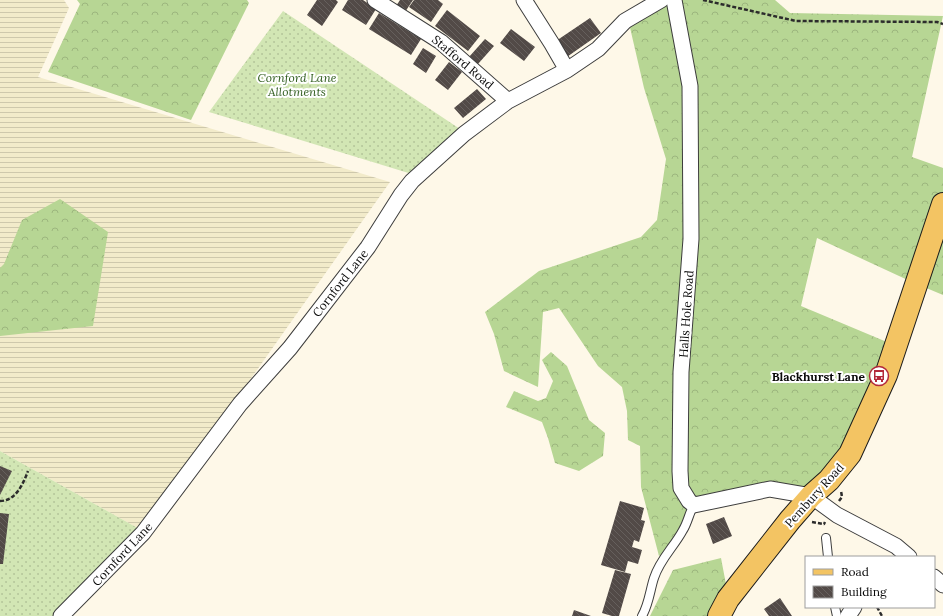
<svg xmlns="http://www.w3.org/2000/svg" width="943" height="616" font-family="Lora,serif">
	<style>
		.farmland { fill: url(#farmland-rules) }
		.grass { fill: url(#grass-dots) }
		.forest { fill: url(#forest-crowns) }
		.building { fill: url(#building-back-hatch) }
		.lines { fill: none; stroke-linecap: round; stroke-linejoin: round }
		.service-casing { stroke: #3d3d3d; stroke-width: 10 }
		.minor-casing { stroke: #3d3d3d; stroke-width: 17 }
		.primary-casing { stroke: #1b1b1b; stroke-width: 24 }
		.path { stroke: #2c2c2c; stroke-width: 2.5; stroke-dasharray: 4 2; stroke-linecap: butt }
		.service { stroke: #fff; stroke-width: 8 }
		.minor { stroke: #fff; stroke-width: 15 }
		.primary { stroke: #f3c463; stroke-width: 22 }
		.labels { text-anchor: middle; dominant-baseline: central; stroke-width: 4; stroke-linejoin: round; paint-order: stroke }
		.street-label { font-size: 12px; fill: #0a0a0a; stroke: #fff }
		.park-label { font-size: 12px; font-style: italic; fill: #305d1e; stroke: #fff }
		.poi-label { font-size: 12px; font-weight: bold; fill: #0a0a0a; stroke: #fff; text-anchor: end }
	</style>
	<defs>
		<pattern id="farmland-rules" width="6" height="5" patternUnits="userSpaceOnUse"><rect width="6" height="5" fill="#f2ebca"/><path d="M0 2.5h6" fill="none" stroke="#cec8ac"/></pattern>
		<pattern id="grass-dots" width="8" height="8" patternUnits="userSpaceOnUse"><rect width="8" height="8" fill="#d2e6b4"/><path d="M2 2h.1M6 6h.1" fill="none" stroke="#b3c499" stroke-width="1.8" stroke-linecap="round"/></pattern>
		<pattern id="forest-crowns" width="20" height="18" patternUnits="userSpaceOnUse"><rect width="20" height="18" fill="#b7d694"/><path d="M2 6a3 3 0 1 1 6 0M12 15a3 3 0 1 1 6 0" fill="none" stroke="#9cb67e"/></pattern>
		<pattern id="building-back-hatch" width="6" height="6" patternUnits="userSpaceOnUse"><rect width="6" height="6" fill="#524a47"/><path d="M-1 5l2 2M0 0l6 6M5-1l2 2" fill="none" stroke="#66605d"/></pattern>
	</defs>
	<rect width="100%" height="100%" fill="#fef8e8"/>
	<path class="farmland" d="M0,0H64L69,8L38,77L390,182L143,531L0,451Z"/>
	<path class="grass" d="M283,11L463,131L415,175L209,112Z
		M0,451L143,531L61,616H0Z"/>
	<path class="forest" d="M77,0H247L249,3L191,120L48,72L80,4Z
		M661,0H775L790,13L943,16L912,157L943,168V295L912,282L817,238L801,306L894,345L860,425L817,486L691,502L670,548L659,556L641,487L640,446L628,440L627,411L622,387L598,366L559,308L543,312L538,387L504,371L494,334L485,312L539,271L641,237L657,220L666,159L644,88L628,19Z
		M60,199L108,232L93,326L0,336V268L4,264L22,220Z
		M551,352L567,366L589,420L605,433L603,456L579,471L555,463L548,438L542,422L506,407L514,391L538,401L546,398L553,381L542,360Z
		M721,558L732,616H650L673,570Z"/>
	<path class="building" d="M317,0H336L338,2L322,26L307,15Z
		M348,0H363L376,9L366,25L342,10Z
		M400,0H413L405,12L396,6Z
		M414,0H438L443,4L431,22L409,7Z
		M447,10L480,36L468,51L435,26Z
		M379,13L421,39L411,55L369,29Z
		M590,18L601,33L564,59L553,43Z
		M511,29L535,47L524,61L500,43Z
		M485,39L494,46L478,64L469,57Z
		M423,48L436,56L426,73L413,64Z
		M449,62L462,72L448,90L435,80Z
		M477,89L486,99L463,118L454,108Z
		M0,466L12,471L0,495Z
		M620,501L644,508L641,520L645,521L639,542L634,540L632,547L642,550L638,564L628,561L625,572L601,565Z
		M0,513L9,514L3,564H0Z
		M724,517L732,536L713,544L706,524Z
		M615,570L631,574L619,616H612L602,613Z
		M780,598L792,616H769L764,609Z
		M574,610L591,616H572Z"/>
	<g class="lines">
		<g class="service-casing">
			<path id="service" d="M826,538L828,557
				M835,607L837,616
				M642,616C649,604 650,590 654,578C660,559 674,547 683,530C688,522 689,513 694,505"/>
		</g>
		<g class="minor-casing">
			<path id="minor" d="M375,0L441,42L508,101
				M524,0L552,44L567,70
				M674,0L690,86L691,239L681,372L680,471L681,488L689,501L694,505L770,489L811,496L837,515L896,546L909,557
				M934,577L943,585
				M61,616L143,533L240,404L290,348L368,247L401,195L412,181L464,134L508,101L567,70L598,49L625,21L661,0
				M848,616L854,607"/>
		</g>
		<g class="primary-casing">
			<path id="primary" d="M719,616L728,599L790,520L811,496L829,480L850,454L886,375L943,204"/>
		</g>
		<path class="path" d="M703,0L796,21L937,22L943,24
			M0,501C16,501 23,484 28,471
			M839,501L842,497L841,491
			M812,522L824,524L825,522
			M877,607L882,616"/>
		<use href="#service" class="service"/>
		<use href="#minor" class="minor"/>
		<use href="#primary" class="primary"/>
	</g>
	<defs>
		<g id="bus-ring" transform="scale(1)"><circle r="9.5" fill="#fff" stroke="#b3293b" stroke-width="1.5"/><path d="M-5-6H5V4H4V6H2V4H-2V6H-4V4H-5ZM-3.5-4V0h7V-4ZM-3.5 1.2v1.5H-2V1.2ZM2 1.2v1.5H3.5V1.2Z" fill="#b3293b"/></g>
	</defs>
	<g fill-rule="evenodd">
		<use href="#bus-ring" x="879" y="376"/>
	</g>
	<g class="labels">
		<g class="street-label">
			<text transform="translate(463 62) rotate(40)">Stafford Road</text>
			<text transform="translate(340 283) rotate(-52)">Cornford Lane</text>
			<text transform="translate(686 314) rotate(-86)">Halls Hole Road</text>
			<text transform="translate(814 495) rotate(-48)">Pembury Road</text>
			<text transform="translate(122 554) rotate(-47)">Cornford Lane</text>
		</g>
		<g class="park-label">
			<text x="297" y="77">Cornford Lane<tspan x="297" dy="14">Allotments</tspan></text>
		</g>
		<g class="poi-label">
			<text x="865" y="376">Blackhurst Lane</text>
		</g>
	</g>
	<rect x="805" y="556" width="130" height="52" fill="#ffffff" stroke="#9d9d9d"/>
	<rect x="813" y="569" width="20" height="6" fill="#f3c463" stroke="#9d9d9d"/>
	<text x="841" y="576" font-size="12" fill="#0a0a0a">Road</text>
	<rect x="813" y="586" width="20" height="12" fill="url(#building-back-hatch)" stroke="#9d9d9d"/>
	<text x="841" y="596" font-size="12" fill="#0a0a0a">Building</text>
</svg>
